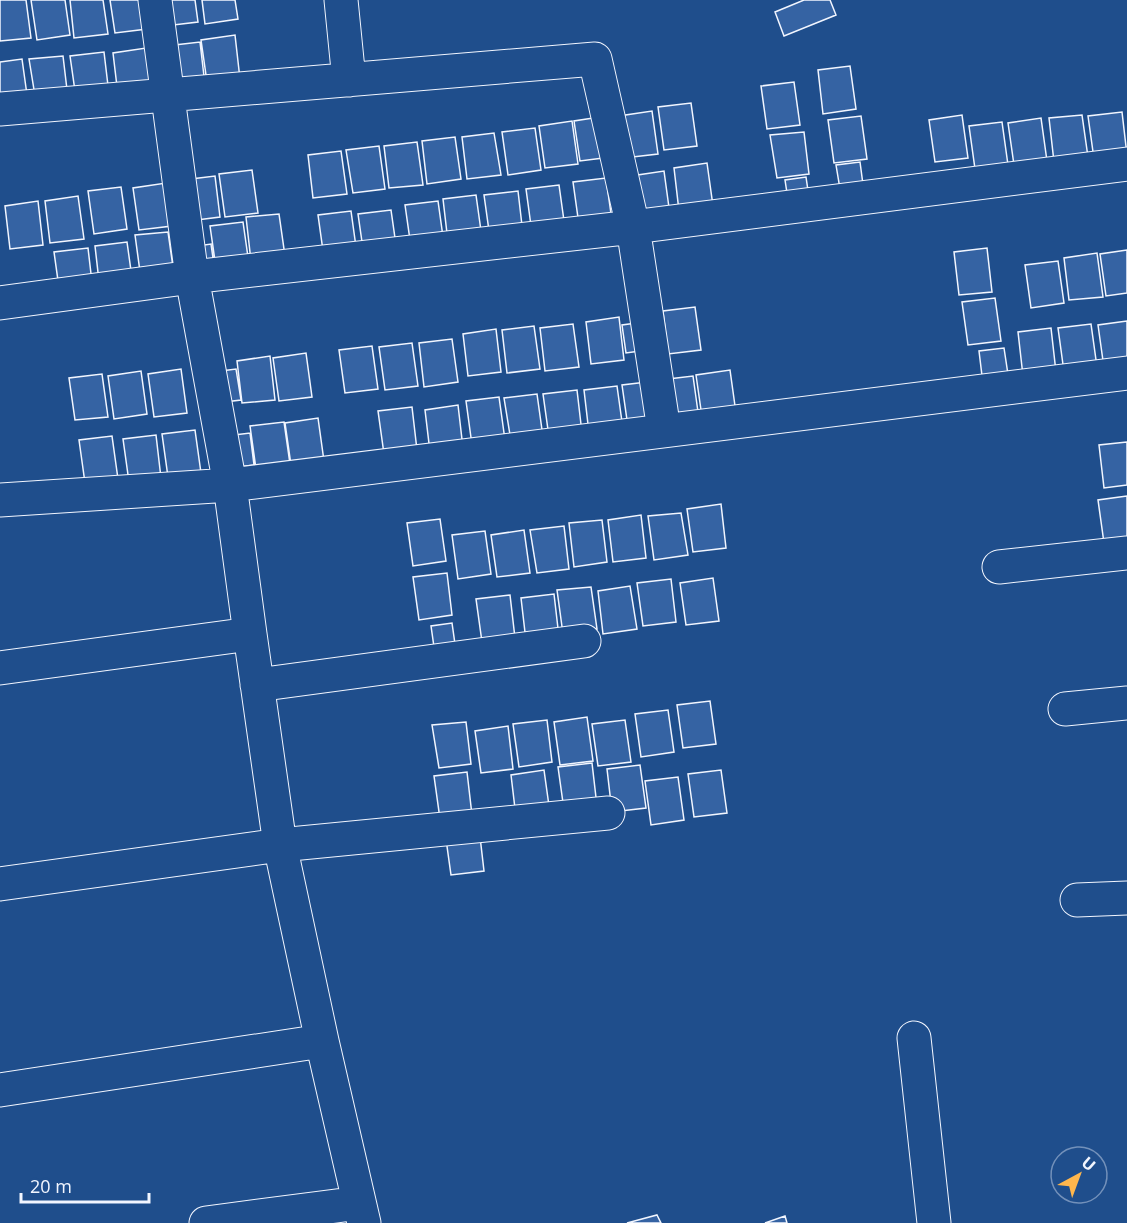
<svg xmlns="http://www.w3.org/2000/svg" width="1127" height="1223" font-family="'Open Sans',sans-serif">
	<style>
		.building { fill: #3563a3; stroke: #f2f6ff; stroke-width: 1.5 }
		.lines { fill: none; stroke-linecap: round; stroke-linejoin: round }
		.minor-casing { stroke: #f2f6ff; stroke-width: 35 }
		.minor { stroke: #1f4e8c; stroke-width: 33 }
	</style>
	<rect width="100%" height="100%" fill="#1f4e8c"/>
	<path class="building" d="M0,0H26L31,38L0,41Z
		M31,0H65L70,35L37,40Z
		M70,0H103L108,34L74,38Z
		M110,0H144L147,29L115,33Z
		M161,0H195L198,22L165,26Z
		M202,0H235L238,19L205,24Z
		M804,0H830L836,15L784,36L775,12Z
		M235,35L240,79L207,82L201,40Z
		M200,42L205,85L172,89L166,46Z
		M146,48L152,92L118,95L113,53Z
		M104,52L109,94L76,98L70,56Z
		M63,56L68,98L36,102L29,59Z
		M22,59L28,102L0,106V62Z
		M850,66L856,109L823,114L818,70Z
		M794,82L800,125L767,129L761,86Z
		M691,103L697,146L664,150L658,107Z
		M652,111L658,154L624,158L619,116Z
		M1122,112L1127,155L1094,159L1088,116Z
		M962,115L968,158L935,162L929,120Z
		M1082,115L1088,157L1054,162L1049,118Z
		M606,116L611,157L580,161L574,121Z
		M861,116L867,159L834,163L828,120Z
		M1041,118L1047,161L1014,165L1008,123Z
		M572,121L578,164L545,168L539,126Z
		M1002,122L1008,165L975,169L969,126Z
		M535,128L541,170L508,175L502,132Z
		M804,132L809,174L777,178L770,135Z
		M494,133L501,175L467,179L462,137Z
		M455,137L461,179L427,184L422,141Z
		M417,142L423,185L389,188L384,146Z
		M379,146L385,189L353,193L346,150Z
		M341,151L347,194L313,198L308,155Z
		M860,162L864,192L841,195L836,165Z
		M707,163L713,206L679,211L674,168Z
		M252,170L258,213L225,217L219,174Z
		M664,171L670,215L636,218L631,176Z
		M215,176L220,217L189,221L183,180Z
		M806,177L810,204L789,206L785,180Z
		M606,178L612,221L579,225L573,182Z
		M166,183L172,226L139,230L133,188Z
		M559,185L565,228L532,233L526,189Z
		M121,187L127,229L94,234L88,191Z
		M518,191L523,234L490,238L484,195Z
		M476,195L482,238L448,242L443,199Z
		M78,196L84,239L50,243L45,201Z
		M38,201L43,245L10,249L5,206Z
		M438,201L444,244L411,247L405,205Z
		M391,210L397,252L364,256L358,214Z
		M351,211L357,254L324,258L318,215Z
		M279,214L285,256L251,261L246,217Z
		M243,222L249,264L216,268L210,226Z
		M168,232L174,274L141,279L135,235Z
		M127,242L133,285L100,290L95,246Z
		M211,244L215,272L190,247Z
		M88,248L93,291L60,295L54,252Z
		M987,248L992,292L959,295L954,252Z
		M1127,250V293L1106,296L1100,254Z
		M1097,253L1103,297L1069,300L1064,258Z
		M1058,261L1064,303L1031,308L1025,265Z
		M995,298L1001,341L968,345L962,302Z
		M695,307L701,350L668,354L663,311Z
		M619,317L624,360L591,364L586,322Z
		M1127,321V364L1104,368L1098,325Z
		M644,322L647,350L626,353L622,325Z
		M573,324L579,367L545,371L540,328Z
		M1091,324L1097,367L1064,372L1058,328Z
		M534,326L540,369L507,373L502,330Z
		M1051,328L1056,372L1023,376L1018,332Z
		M496,329L501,372L468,376L463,334Z
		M452,339L458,382L424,387L419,343Z
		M412,343L418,386L385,390L379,347Z
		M372,346L378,389L345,393L339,350Z
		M1004,348L1009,381L983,384L979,351Z
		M306,353L312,397L279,401L273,358Z
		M270,356L275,400L242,403L237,361Z
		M181,369L187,413L154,417L148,374Z
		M236,369L241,400L216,403L213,372Z
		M730,370L736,413L702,417L696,375Z
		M141,371L147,414L114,419L108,376Z
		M102,374L108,417L75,420L69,378Z
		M693,376L699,419L666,423L660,380Z
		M655,381L661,424L628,427L622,385Z
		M617,386L623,429L589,433L584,390Z
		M577,390L582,433L549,437L543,394Z
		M537,394L543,437L511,441L504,398Z
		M499,397L505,440L472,445L466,401Z
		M458,405L463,448L430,452L425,410Z
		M412,407L417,450L384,454L378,411Z
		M318,418L324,461L291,465L285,423Z
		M284,422L290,464L256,469L250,426Z
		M195,430L201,473L168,477L162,434Z
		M250,433L254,465L230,468L226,436Z
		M156,435L161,478L129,482L123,439Z
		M112,436L118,479L85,483L79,440Z
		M1127,442V485L1104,488L1099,445Z
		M1127,496V540L1104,543L1098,500Z
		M721,504L726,548L693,552L687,509Z
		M681,513L688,555L654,560L648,516Z
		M641,515L646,558L613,562L608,520Z
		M440,519L446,561L413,566L407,523Z
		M602,520L607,562L574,567L569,523Z
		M564,526L569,569L537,573L530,530Z
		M524,530L530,573L497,577L491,535Z
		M485,531L491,574L458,579L452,535Z
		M447,573L452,615L419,620L413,577Z
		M713,578L719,621L686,625L680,583Z
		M671,579L676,622L643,626L637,583Z
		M630,586L637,629L603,634L598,591Z
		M591,587L597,629L563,634L557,590Z
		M554,594L559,637L526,641L521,598Z
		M510,595L515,638L482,642L476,599Z
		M452,623L456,651L435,654L431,626Z
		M710,701L716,744L683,748L677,705Z
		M668,710L674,752L641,757L635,714Z
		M587,717L593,761L560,765L554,722Z
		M547,720L552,762L519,767L513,724Z
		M625,720L631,762L598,766L592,724Z
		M466,722L471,764L439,768L432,725Z
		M508,726L513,769L481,773L475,731Z
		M592,763L597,806L564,810L558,767Z
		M640,765L646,808L612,812L607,769Z
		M544,770L550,813L516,817L511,775Z
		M721,770L727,813L694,817L688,774Z
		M467,772L472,815L440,819L434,776Z
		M678,777L684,820L651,825L645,781Z
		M479,828L484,871L451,875L445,832Z
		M657,1215L661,1223H627Z
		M785,1216L787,1223H765Z"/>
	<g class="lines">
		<g class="minor-casing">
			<path id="minor" d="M155,0L192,277L230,485L250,634L280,845L608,813
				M341,0L349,80
				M0,109L595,59L633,227L664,430
				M0,303L192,277L633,227L1127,164
				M0,500L230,485L1127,373
				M999,567L1127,553
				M0,668L250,634
				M257,685L584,641
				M1065,709L1127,703
				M0,884L280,845L322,1041L0,1090
				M1077,900L1127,898
				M914,1038L934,1223
				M322,1041L364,1223
				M206,1223L359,1203"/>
		</g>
		<use href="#minor" class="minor"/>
	</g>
	<g transform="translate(1079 1175) rotate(41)"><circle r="28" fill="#1f4e8c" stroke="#7391ba" stroke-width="1.5"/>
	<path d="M0-4.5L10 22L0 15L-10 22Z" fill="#ffb74d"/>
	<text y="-9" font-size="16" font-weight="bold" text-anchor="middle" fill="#f2f6ff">U</text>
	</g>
	<path d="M21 1193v9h128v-9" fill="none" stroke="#f2f6ff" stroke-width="3"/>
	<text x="30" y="1193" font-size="18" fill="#f2f6ff" stroke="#1f4e8c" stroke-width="4.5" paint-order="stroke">20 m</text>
</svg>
